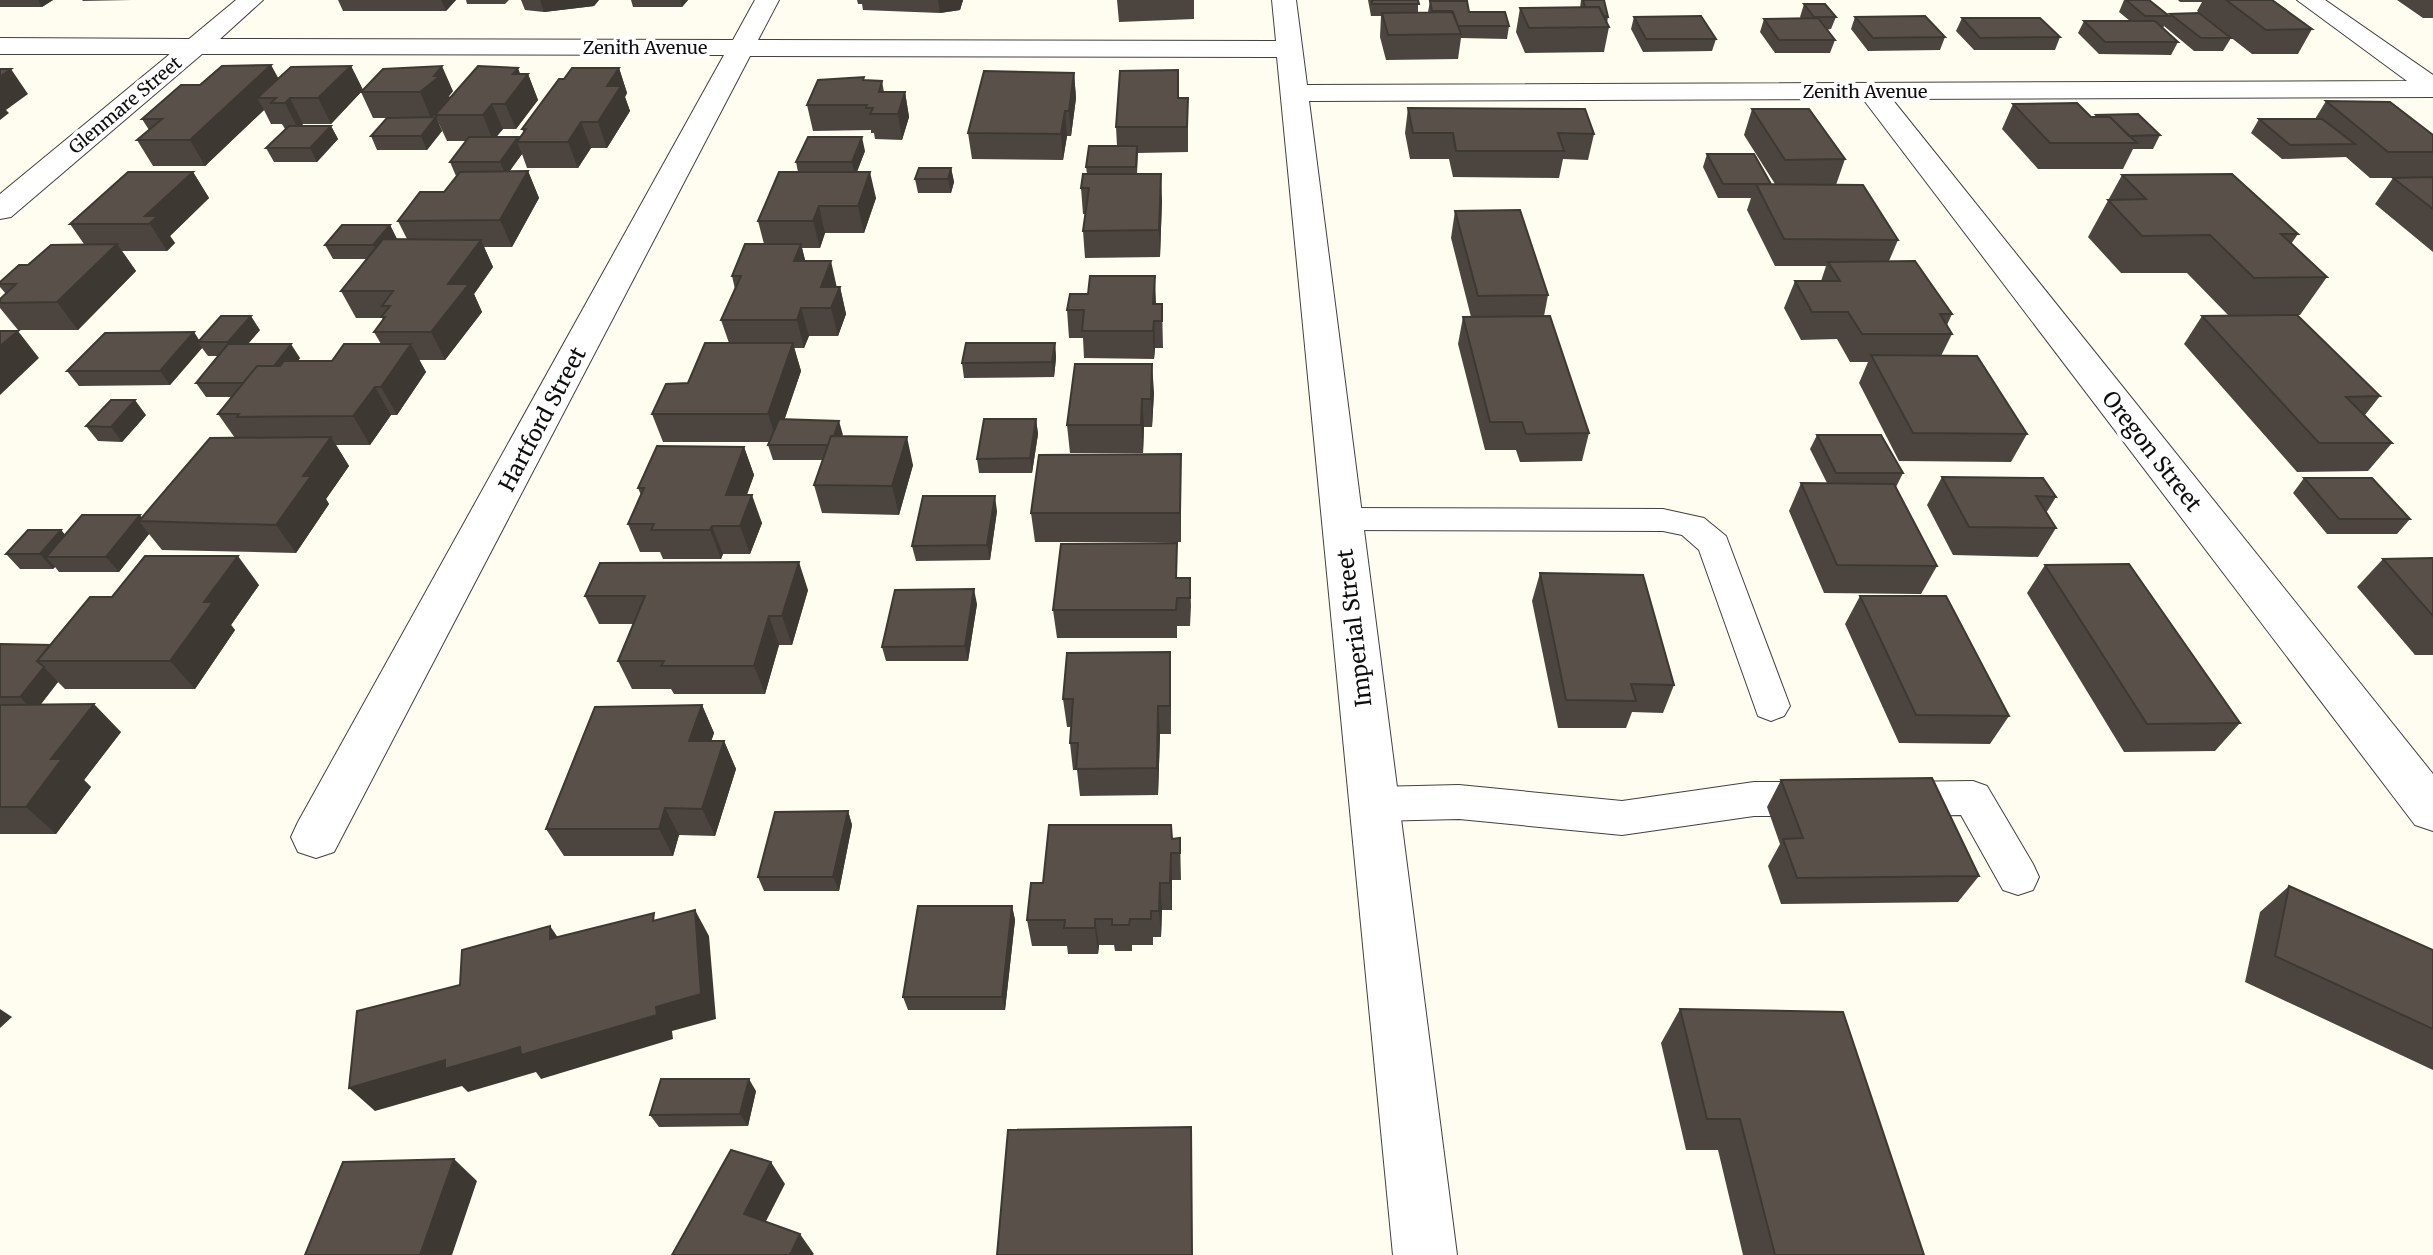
<svg xmlns="http://www.w3.org/2000/svg" width="2433" height="1255" font-family="Merriweather,serif">
	<style>
		.lines { fill: none; stroke-linecap: round; stroke-linejoin: round }
		.lane-casing { stroke: #414141; stroke-width: 2 }
		.street-casing { stroke: #414141; stroke-width: 2 }
		.lane { fill: #fff; fill-rule: evenodd }
		.street { fill: #fff; fill-rule: evenodd }
		.wall { fill: #4c453f }
		.shaded-wall { fill: #3e3833 }
		.building { fill: #585049; stroke: #3e3833; stroke-width: 2 }
		.labels { text-anchor: middle; dominant-baseline: central; stroke-width: 8; stroke-linejoin: round; paint-order: stroke }
		.far-street-label { font-size: 18px; fill: #0e0e0e; stroke: #fff }
		.street-label { font-size: 22px; fill: #0e0e0e; stroke: #fff }
	</style>
	<rect width="100%" height="100%" fill="#fffdef"/>
	<g class="lines">
		<g class="lane-casing">
			<path id="lane" d="M1342,508L1663,509L1704,518L1726,536L1790,706L1784,716L1771,721L1758,716L1699,550L1682,535L1663,531L1342,530L1330,527L1325,519L1330,511Z
				M1973,781L1987,786L2033,864L2039,877L2033,890L2018,895L2003,890L1961,815L1894,816L1880,811L1874,799L1880,787L1894,782Z
				M1754,782H1819L1833,787L1839,799L1833,811L1819,816H1754L1622,835L1459,819L1375,821L1361,816L1355,804L1361,792L1375,787L1459,785L1622,801Z"/>
		</g>
		<g class="street-casing">
			<path id="street" d="M236,0H263L220,39L733,40L755,0H779L758,40L1276,41L1272,0H1296L1307,85L2407,81L2297,0H2325L2433,75V97L1892,99L2433,774V831L2415,825L1863,99L1309,101L1457,1255H1393L1277,57L750,56L334,852L316,858L298,852L291,837L298,822L724,55L202,54L11,217L0,219V194L170,54H0V38L189,39Z"/>
		</g>
		<use href="#lane" class="lane"/>
		<use href="#street" class="street"/>
	</g>
	<path class="wall" d="M0,0H53L42,7H0Z
		M82,0H132L83,1Z
		M338,0H456L446,11H343Z
		M466,0H509L505,4H467Z
		M521,0H599L594,6L544,12L525,10Z
		M631,0H688L682,7H633Z
		M857,0H963L960,10L940,13L863,10L862,4H858Z
		M1117,0H1194V19L1119,22Z
		M1368,0H1418V12H1428L1430,1L1469,12L1509,26L1507,39L1461,38L1458,59L1386,60L1380,37L1381,16H1371Z
		M1581,0H1604L1608,17L1607,23L1609,27L1604,52L1525,53L1516,32L1520,8H1580Z
		M2124,0H2149L2169,16L2163,28L2178,42L2171,55L2099,54L2078,33L2084,21H2130L2119,12Z
		M2178,0H2272L2312,29L2298,54H2252L2197,11L2202,2H2180Z
		M2397,0H2433V18H2423Z
		M1804,4L1836,17L1831,29L1826,30L1835,40L1830,53H1775L1760,32L1764,19H1802L1800,17Z
		M2170,14L2231,38L2223,51H2194L2164,26Z
		M1634,17L1716,39L1712,51L1643,52L1631,29Z
		M1855,17L1945,37L1940,50L1868,51L1851,29Z
		M1962,18L2060,37L2055,50H1974L1956,31Z
		M271,65L278,79L351,66L363,90L331,124H303L301,126H331L338,139L317,162H274L266,148L285,129L282,124H271L264,110L205,166H153L137,140L149,130L142,119L200,85Z
		M619,68L627,93L625,97L630,111L607,148H591L578,168H527L522,154L509,172L528,171L539,198L512,247H484L493,267L474,294L482,312L445,360H419L426,372L397,415H391L370,445H336L349,466L326,499L329,504L296,553L162,550L149,534L119,572H59L55,567L53,569H20L6,554L61,530L65,535L142,518L235,438L218,414L231,397H206L196,383L218,356H208L202,348L170,385L79,386L67,371L194,332L199,340L260,330L248,344L300,358L298,361H332L381,344L374,332L383,320L382,318H356L341,291L367,259H333L325,245L390,225L397,239H407L398,221L444,192L456,176L450,162L467,141H447L435,115L439,111L432,117H436L442,131L427,150H377L371,136L387,118H373L361,92L453,91L449,96L450,98L520,74H528L538,100L516,129H503L496,137L519,139L524,133L522,129L564,79Z
		M1074,73L1076,98L1071,136H1067L1063,160L972,159L968,133Z
		M865,80L882,81L884,92H905L909,117L902,140L875,139L874,133H871V130L813,131L807,105Z
		M1179,98H1188V152L1138,153L1137,174L1162,200L1160,257L1085,258L1083,231L1085,214H1083L1081,188L1087,174L1086,167L1117,146L1116,127Z
		M2326,101L2433,135V252L2375,204L2393,178H2370L2346,157L2282,159L2251,133L2259,119H2315Z
		M2013,104L2091,117H2095L2096,115L2160,135L2153,149H2133L2123,169H2038L2002,129Z
		M1408,108L1594,134L1588,160L1563,159L1559,178L1453,177L1449,159H1410L1405,133Z
		M1752,109L1845,159L1836,185L1898,240L1889,261L1952,314L1947,325L1952,334L1941,356L2027,434L2011,462L1899,461L1859,383L1868,362H1850L1837,339L1801,340L1784,308L1795,281H1821L1826,266H1775L1747,210L1751,198H1718L1703,167L1707,154L1771,184H1775L1744,135Z
		M865,151L857,172L876,198L864,233H825L820,248H802L805,261L837,287H840L846,314L838,336H809L804,348H794L801,371L784,420L843,436L913,465L899,515L822,513L814,485L823,460H773L768,445L770,442H663L652,414L688,383L729,343L721,320L735,289L732,276L764,244L758,221L798,172L796,162Z
		M951,168L954,182L951,193H918L915,179Z
		M193,172L209,198L170,236L175,243L167,251H122L136,271L78,330H18L0,308V299L6,294L0,287V282L28,265L84,244L70,224Z
		M2122,175L2298,234L2291,244L2327,277L2300,315H2297L2380,396L2365,415L2392,443L2368,471L2297,472L2184,344L2202,316H2229L2187,273H2121L2088,237Z
		M1455,211L1548,295L1544,316L1589,433L1582,461L1520,462L1516,450H1485L1458,344L1463,317H1471L1451,238Z
		M1162,304L1163,348H1155L1154,359L1084,358L1083,338H1069L1067,310Z
		M1055,343L1056,358L1054,377L964,378L962,363Z
		M1154,392L1152,427H1144L1143,453H1070L1067,425Z
		M146,415L122,442L98,441L86,426Z
		M1036,419L1038,434L1032,473H979L977,459Z
		M1817,435L1903,473L1896,487L1937,566L1921,594L1824,593L1789,511L1801,483H1827L1810,449Z
		M744,447L754,475L747,495L762,523L750,554H723L721,559H663L660,552H640L628,524L641,495L638,488Z
		M1942,477L2056,497L2046,513L2056,528L2038,557L1953,555L1927,505Z
		M2304,478L2410,519L2397,534H2327L2293,493Z
		M1181,483V542H1035L1031,513Z
		M997,511L990,560L916,561L912,546Z
		M2433,558V655H2415L2357,587L2383,559Z
		M2045,565L2240,723L2215,751L2124,752L2027,593Z
		M1540,573L1674,685L1663,713L1632,712L1626,728H1558L1532,601Z
		M1178,578H1190L1191,606L1190,626H1177V638H1057L1053,610Z
		M259,585L231,625L235,630L195,689H65L58,682L40,705L121,732L84,780L91,787L56,834H0V644L50,645L112,597Z
		M808,590L792,645H779L765,694H674L671,689H632L618,661L633,624H599L585,596Z
		M1860,596L2009,716L1990,744L1899,743L1845,624Z
		M977,604L968,661H886L882,647Z
		M1170,652L1171,734H1160L1158,795L1080,796L1077,770H1073L1070,743L1071,727H1067L1063,699Z
		M702,705L714,733L711,741H724L736,769L715,836L679,835L673,856H564L546,829Z
		M1781,780L1979,876L1958,902L1781,904L1768,866L1780,844L1767,807Z
		M848,811L852,825L839,891H764L758,877Z
		M1180,838L1181,880H1172V910H1162L1161,937H1153V945H1132V951H1115L1114,945H1099L1098,954H1068L1067,946H1032L1027,920L1043,883L1172,839Z
		M2289,886L2433,950V1070L2245,982L2260,912Z
		M1012,906L1015,920L1005,1010H908L903,997Z
		M1680,1009L1924,1255H1743L1718,1150H1686L1661,1043Z
		M756,1091L748,1126L659,1127L650,1115Z"/>
	<path class="shaded-wall" d="M38,0H53L42,7Z
		M441,0H456L446,11Z
		M540,0H599L594,6L544,12Z
		M680,0H688L682,7Z
		M938,0H963L960,10L940,13Z
		M271,65L285,90L257,98L264,110L205,166L190,140Z
		M351,66L363,90L331,124L318,98Z
		M442,66L453,91L449,96L451,101L431,118L420,92Z
		M518,68L523,81L528,74L538,100L516,129L505,104L513,74Z
		M619,68L627,93L625,97L630,111L607,148L598,122L607,86Z
		M11,69L28,94L6,110L9,113L0,120V77Z
		M1074,73L1076,98L1071,136L1069,111Z
		M905,92L909,117L902,140L898,114Z
		M290,98L303,124L298,129L285,103Z
		M492,104L503,129L493,141L483,115Z
		M1065,111L1067,136L1063,160L1061,134Z
		M436,117L442,131L427,150L421,136Z
		M581,122L591,148L578,168L568,142Z
		M331,126L338,139L317,162L310,148Z
		M518,137L517,142L522,154L506,176L500,162Z
		M862,137L865,151L855,176L852,162Z
		M951,168L954,182L951,193L948,179Z
		M528,171L539,198L512,247L500,220Z
		M193,172L209,198L170,236L175,243L167,251L145,216Z
		M870,172L876,198L864,233L858,206Z
		M1161,174L1162,200L1160,257L1159,230Z
		M819,206L825,233L820,248L813,221Z
		M390,225L397,239L381,259L373,245Z
		M481,240L493,267L474,294L482,312L445,360L431,332L448,284Z
		M117,244L136,271L78,330L57,302Z
		M801,244L808,271L794,261Z
		M831,261L837,288L821,287Z
		M1155,276L1156,304H1153Z
		M840,287L846,314L838,336L831,308Z
		M801,308L809,336L804,348L797,320Z
		M251,316L260,330L237,356L228,342Z
		M1154,321L1155,348L1154,359L1153,331Z
		M18,331L39,358L0,395V346Z
		M194,332L200,342H198L202,348L170,385L160,371Z
		M793,343L801,371L777,442L768,414Z
		M1055,343L1056,358L1054,377L1052,362Z
		M291,344L300,358L270,398L260,383Z
		M411,344L426,372L397,415L381,387Z
		M1152,364L1154,392L1152,427L1151,399Z
		M375,387L391,415L370,445L353,416Z
		M1142,399L1144,427L1143,453L1141,425Z
		M135,400L146,415L122,442L111,427Z
		M1036,419L1038,434L1032,473L1030,458Z
		M839,421L843,435L831,445Z
		M331,437L349,466L326,499L329,504L296,553L276,525L303,476Z
		M907,437L913,465L899,515L892,486Z
		M744,447L754,475L736,523L726,495Z
		M1181,454V542L1180,513Z
		M752,495L762,523L750,554L740,526Z
		M995,496L997,511L990,560L987,545Z
		M140,515L145,522L139,521L149,534L119,572L106,557Z
		M712,526L723,554L721,559L710,530Z
		M61,530L74,545L46,557L55,567L53,569L40,554Z
		M238,556L259,585L231,625L235,630L195,689L170,661L204,602Z
		M799,562L808,590L792,645L782,616Z
		M974,589L977,604L968,661L965,646Z
		M769,616L779,645L765,694L754,666Z
		M1170,652L1171,680V734L1170,706Z
		M44,667L58,682L35,712L20,697Z
		M94,704L121,732L84,780L91,787L56,834L26,807L51,759Z
		M702,705L714,733L702,769L689,741Z
		M1158,706L1160,734L1158,795L1157,768Z
		M724,741L736,769L715,836L702,809Z
		M665,808L679,835L673,856L659,829Z
		M848,811L852,825L839,891L833,877Z
		M1171,853L1172,880V910L1170,883Z
		M1160,883L1162,910L1161,937L1159,911Z
		M1012,906L1015,920L1005,1010L1002,997Z
		M695,910L709,936L716,1019L672,1031L673,1039L541,1079L536,1072L468,1092L462,1086L375,1111L349,1088L445,1060L656,1007Z
		M1095,919L1099,945L1098,954L1095,928Z
		M550,926L568,952L550,939Z
		M0,1009L12,1017L0,1028Z
		M749,1079L756,1091L748,1126L740,1114Z
		M454,1159L477,1181L452,1255H420Z
		M771,1162L785,1184L759,1235L744,1214Z
		M800,1234L814,1254L813,1255H790Z"/>
	<path class="building" d="M1372,0H1418L1419,4H1372Z
		M1583,0H1604L1608,17L1604,16L1599,7H1585Z
		M2126,0H2149L2169,16H2145Z
		M2226,0H2272L2312,29L2266,30Z
		M1430,1H1467L1469,12H1505L1509,26H1458L1452,11H1432Z
		M1804,4H1825L1836,17H1814Z
		M1599,7L1609,27L1529,28L1520,8Z
		M1453,12L1461,34L1388,35L1382,13Z
		M2199,13L2231,38H2201L2170,14Z
		M1701,16L1716,39H1646L1634,17Z
		M1925,16L1945,37L1873,38L1855,17Z
		M1818,18L1835,40H1779L1764,19Z
		M1962,18H2040L2060,37L1980,38Z
		M2084,21H2155L2178,42H2105Z
		M271,65L190,140H137L162,119H142L181,85H200L222,66Z
		M351,66L318,98H290L285,103H271L276,98H257L291,67Z
		M442,66L434,76H440L420,92H361L383,69Z
		M478,66L518,68L513,74H528L505,104H492L483,115H435Z
		M572,68H619L607,86H621L598,122H581L568,142H517L526,129H522L559,79H564Z
		M0,69H11L0,77Z
		M1178,70V98H1188L1187,127H1116L1120,71Z
		M984,71L1074,73L1069,111H1065L1061,134L968,133Z
		M864,77L863,80L882,81L879,92H905L898,114H870L873,108H866L867,105H807L818,80Z
		M2326,101L2390,102L2433,135V152H2388Z
		M2077,103L2091,117H2110L2137,143H2050L2013,104Z
		M1408,108L1585,109L1594,134L1558,133L1564,151H1456L1453,133H1413Z
		M1752,109H1809L1845,159L1785,160Z
		M2138,114L2160,135L2129,136L2110,117H2098L2096,115Z
		M436,117L421,136H371L387,118Z
		M2259,119H2322L2355,144L2290,145Z
		M289,126H331L310,148H266Z
		M469,137H518L500,162H450Z
		M808,137H862L852,162H796Z
		M1089,146H1137L1136,167H1086Z
		M1707,154H1754L1771,184H1723Z
		M919,168H951L948,179H915Z
		M528,171L500,220L398,221L420,192H444L460,172Z
		M128,172H193L145,216H158L149,224H70Z
		M779,172H870L858,206H819L813,221H758Z
		M1083,174H1161L1159,230L1083,231L1089,188H1081Z
		M2232,174L2298,234H2281L2327,277L2254,278L2210,235L2142,236L2108,200L2146,199L2122,175Z
		M2433,177V209L2393,178Z
		M1756,184L1863,185L1898,240L1784,239Z
		M1520,210L1548,295L1478,296L1455,211Z
		M342,225H390L373,245H325Z
		M383,239L481,240L448,284H469L431,332H374L385,317H381L390,306H382L393,291H341Z
		M117,244L57,302L0,303V299L16,284H0V282L19,265H28L51,245Z
		M745,244H801L794,261H831L821,287H840L831,308H801L797,320H721L741,276H732Z
		M1915,261L1952,314H1940L1952,334H1862L1848,312H1812L1795,281H1840L1828,262Z
		M1090,276H1155L1153,304H1162V321H1154L1153,331H1082L1084,310H1067L1070,294H1088Z
		M2297,315L2380,396L2346,397L2392,443H2319L2202,316Z
		M221,316H251L228,342H198Z
		M1550,316L1589,433L1526,434L1522,422H1490L1463,317Z
		M0,331H18L0,346Z
		M194,332L160,371H67L105,333Z
		M705,343H793L768,414H652L666,384L688,383Z
		M966,343H1055L1052,362L962,363Z
		M228,344H291L274,366H257L243,383H196Z
		M344,344H411L381,387H375L353,416L237,417L239,414H218L257,366H280L284,361H332Z
		M1871,355L1977,356L2027,434L1913,433Z
		M1075,364H1152L1151,399H1142L1141,425H1067Z
		M111,400H135L111,427L86,426Z
		M779,419L839,421L834,436H831L828,445H768Z
		M984,419H1036L1030,458L977,459Z
		M1817,435H1881L1903,473H1836Z
		M831,436L907,437L892,486L814,485Z
		M331,437L303,476H311L276,525L139,521L210,438Z
		M657,446L744,447L726,495H752L740,526H712L710,530H651L654,524H628L644,488H638Z
		M1181,454L1180,513H1031L1039,455Z
		M1942,477L2043,478L2056,497L2036,496L2056,528L1969,527Z
		M2304,478H2372L2410,519H2339Z
		M1801,483L1894,484L1937,566L1837,565Z
		M923,496H995L987,545L912,546Z
		M82,515H140L106,557H46Z
		M28,530H61L40,554H6Z
		M1177,543L1176,578H1190V598H1177L1176,610H1053L1061,544Z
		M145,556H238L204,602H213L170,661H37L90,597H112Z
		M2433,558V616L2383,559Z
		M799,562L782,616H769L754,666H661L664,661H618L645,596H585L600,563Z
		M2129,564L2240,723L2147,724L2045,565Z
		M1540,573L1643,575L1674,685L1631,684L1636,701L1566,700Z
		M974,589L965,646L882,647L895,590Z
		M1860,596H1946L2009,716L1916,715Z
		M0,644L50,645L37,661L44,667L20,697H0Z
		M1170,652V706H1158L1157,768L1076,769L1078,743H1070L1073,699H1063L1067,653Z
		M94,704L51,759H62L26,807H0V705Z
		M702,705L689,741H724L702,809L665,808L659,829H546L595,707Z
		M1932,778L1979,876L1797,878L1783,839L1803,838L1781,780Z
		M848,811L833,877H758L775,812Z
		M1049,825H1171L1172,839L1180,838V853H1171L1170,883H1160L1159,911H1151V919H1130L1129,925H1112V919H1095V928H1064L1065,920H1027L1031,883H1043Z
		M2289,886L2433,950V1029L2275,956Z
		M918,906H1012L1002,997H903Z
		M695,910L701,994L656,1007L657,1015L521,1055L520,1047L445,1069V1060L349,1088L357,1011L460,985L462,950L550,926V939L654,913L653,921Z
		M1680,1009L1843,1012L1924,1255H1775L1740,1119H1707Z
		M661,1079H749L740,1114L650,1115Z
		M1191,1127L1192,1255H997L1008,1130Z
		M731,1150L771,1162L744,1214L800,1234L790,1255H672Z
		M454,1159L420,1255H305L343,1162Z"/>
	<g class="labels">
		<g class="far-street-label">
			<text x="645" y="47">Zenith Avenue</text>
			<text x="1865" y="91">Zenith Avenue</text>
			<text transform="translate(125 105) rotate(-40)">Glenmare Street</text>
		</g>
		<g class="street-label">
			<text transform="translate(542 419) rotate(-62)">Hartford Street</text>
			<text transform="translate(2152 451) rotate(52)">Oregon Street</text>
			<text transform="translate(1354 628) rotate(-97)">Imperial Street</text>
		</g>
	</g>
</svg>
